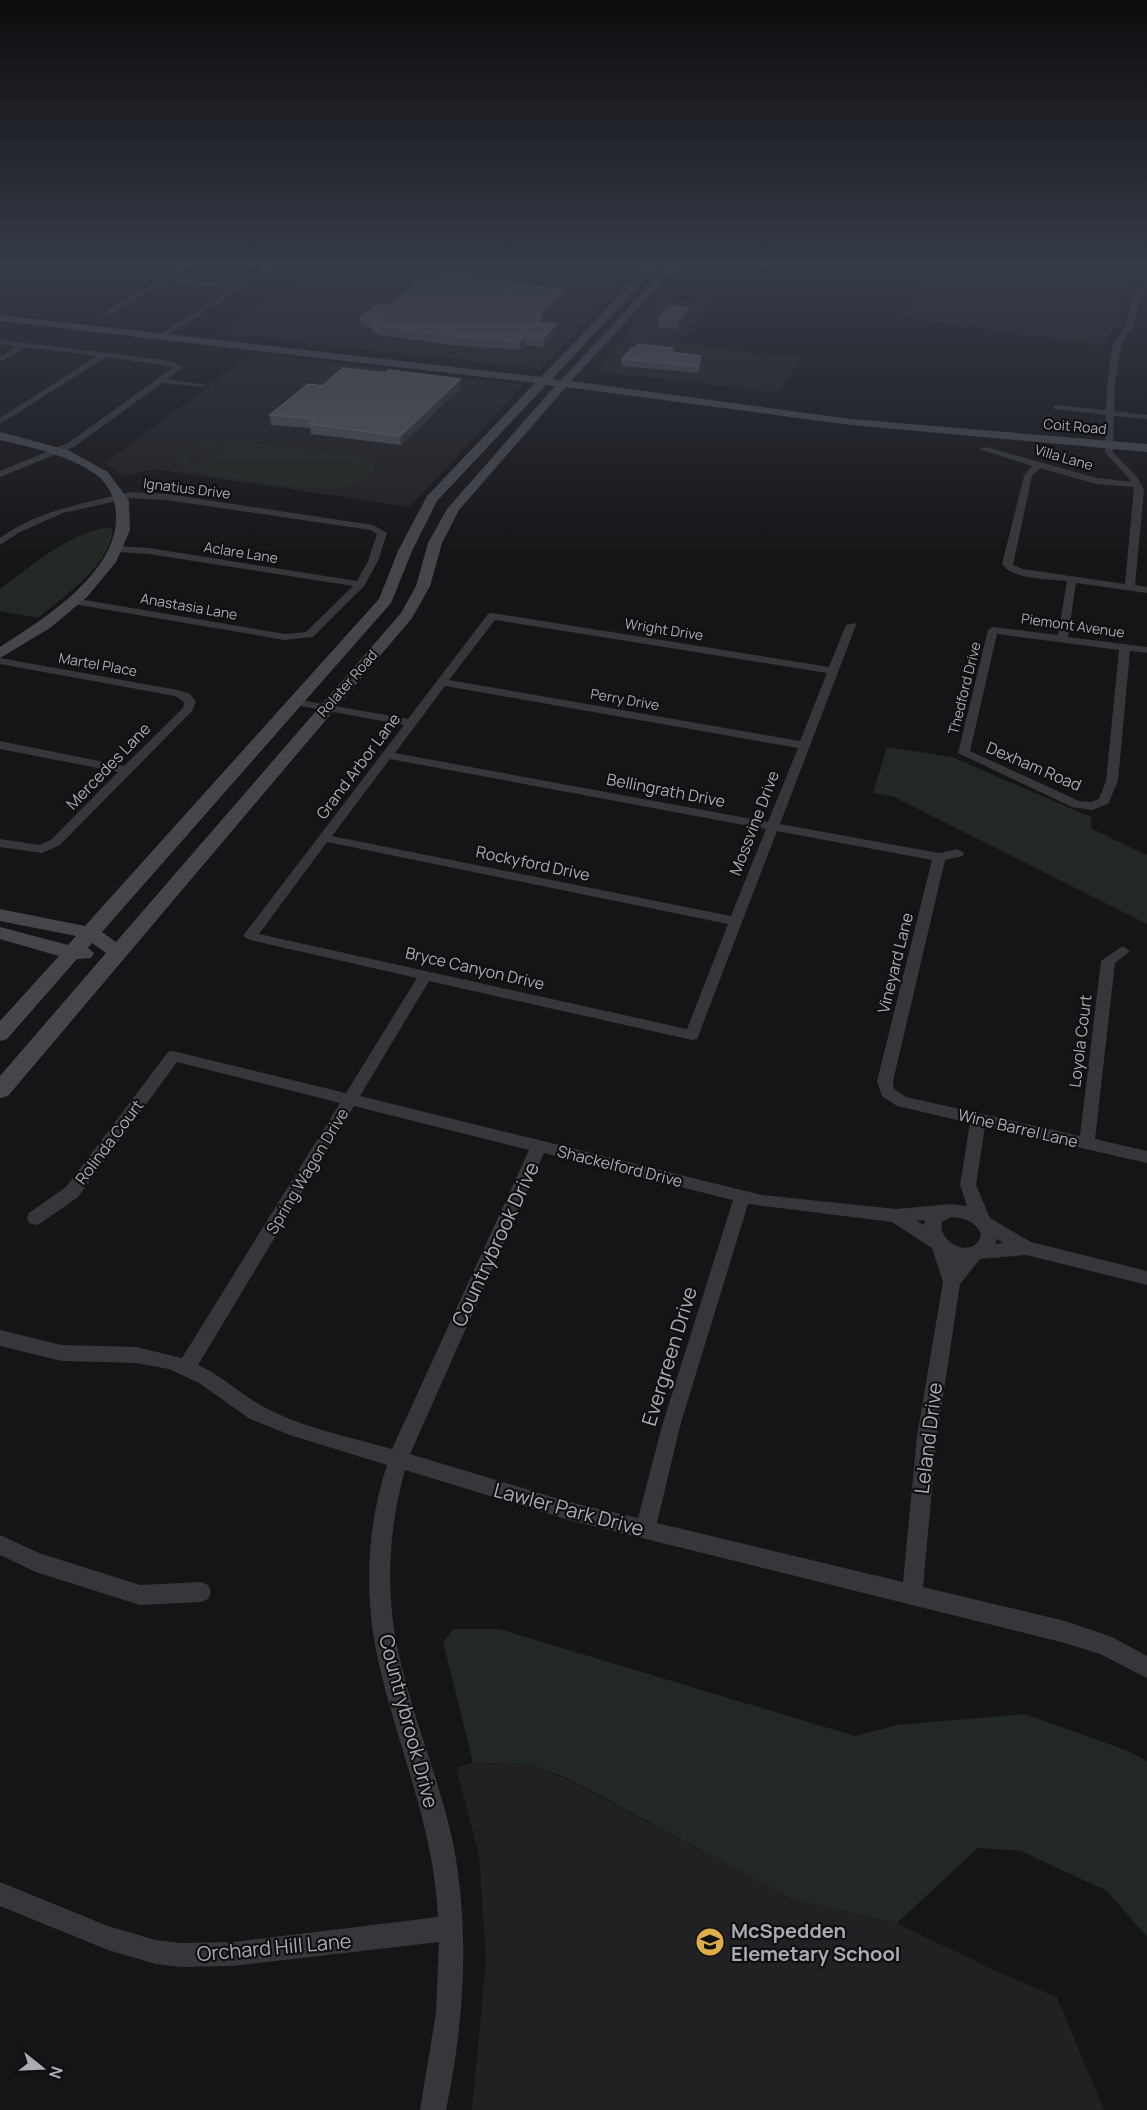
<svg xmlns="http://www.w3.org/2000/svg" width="1147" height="2110" font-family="Manrope,sans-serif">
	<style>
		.built { fill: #212123 }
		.green { fill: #222823; fill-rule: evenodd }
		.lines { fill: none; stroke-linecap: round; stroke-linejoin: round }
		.street { fill: #37373b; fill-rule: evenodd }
		.secondary { fill: #45464b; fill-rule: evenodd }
		.wall { fill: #4b4c51 }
		.shaded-wall { fill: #313235 }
		.building { fill: #55575b; stroke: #626469; stroke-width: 1.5 }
		.labels { text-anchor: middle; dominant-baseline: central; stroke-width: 4.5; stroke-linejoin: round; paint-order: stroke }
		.far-street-label { font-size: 14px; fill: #a9acb5; stroke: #101012 }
		.street-label { font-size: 16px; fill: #a9acb5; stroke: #101012 }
		.near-street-label { font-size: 20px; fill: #a9acb5; stroke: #101012 }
		.near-poi-label { font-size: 20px; font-weight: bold; fill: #a9acb5; stroke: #101012; text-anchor: start }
	</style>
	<rect width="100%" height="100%" fill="#151517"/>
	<path class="built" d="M318,266H640L541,369L218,333Z
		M926,266H1140L1121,302V312L1104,346L901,317Z
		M658,297L714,303L679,344L802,358L778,393L596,371Z
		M253,353L524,385L410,507L155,469L124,476L105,463Z
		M473,1763L531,1764L569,1780L792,1899L897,1923L991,1969L1057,1997L1104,2110H472L486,1960L479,1855L456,1768Z"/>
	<path class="green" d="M450,266H519L504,279L442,273Z
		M998,266H1076L1069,275Z
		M232,440L361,457L374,466L375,471C354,506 240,478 204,473L193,470L181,462C183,442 216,440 232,440ZM219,442H230L198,468L187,461L192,452Z
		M103,528H112C115,561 61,599 38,618L0,611V589C32,565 63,538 103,528Z
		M887,747L952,757L1091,817L1092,829L1147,855V924L894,797L873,793Z
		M454,1629H499L855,1736L897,1725L1025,1714L1128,1751L1147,1761V1937L1107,1891L1021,1851L978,1848L897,1923L792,1899L569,1779L531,1764L473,1763L443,1642Z"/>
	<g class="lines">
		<path class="street" d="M183,266H190L170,278L238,286L264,266H271L266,271L301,276L298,278L262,275L162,339L159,335L232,289L165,282L107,316L100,314Z
			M1147,277V284L1139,296L1135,323L1121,345L1115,384L1114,411L1147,415V419L1114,416L1113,452L1137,477L1144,490L1135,585L1147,587V593L1076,583L1068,637L1147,647V653L1130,651L1118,781L1108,804L1092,810L1072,807L958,753L988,630L993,627L1058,635L1067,581C1049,579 1013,580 1002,564L1024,476L1032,466L979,449L986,447L1097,478L1132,482L1105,452L1106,415L1056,409L1052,407L1056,405L1106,410L1107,384L1113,345L1127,323L1133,296ZM1040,468L1096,484L1134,487L1125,584L1023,569L1013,565L1032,476ZM997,634L1119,650L1106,781L1099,799L1091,802L1079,801L970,751Z
			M0,340L171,361L183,367L167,379L206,385L202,387L162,383L74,447L0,477V471L68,443L174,367L106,357L0,424V418L97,356L26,347L0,362V357L17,346L0,344Z
			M130,492L167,494L373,525L387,533L378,561L364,586L313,637L285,640L73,604L68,601L73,598L285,634L306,632L353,586L149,554L118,552L113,549L118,546L149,548L357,581L368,561L377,534L370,530L167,500L130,498L63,513L20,532L0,545V538C39,510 85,503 130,492Z
			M492,613L829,667L846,625L855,623L856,625L780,824L939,853L958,849L964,853L963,856L945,860L893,1081L894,1089L906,1097L1080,1136L1101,961L1123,946L1130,951L1115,963L1095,1139L1147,1151V1163L985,1126L976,1185L990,1218L1031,1242L1147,1271V1285L1026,1255L980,1259L960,1284L937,1436L923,1587L1065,1621L1112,1637L1147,1656V1678L1100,1654L1065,1643L569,1520L405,1470C388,1531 385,1593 399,1655C413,1720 441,1782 454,1848C470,1935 464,2024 446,2110H420L436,2013L439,1942L233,1966L181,1967L156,1964L108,1950L0,1906V1882L108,1926L156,1940L181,1943L233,1942L438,1917C434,1825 396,1744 377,1655C364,1592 367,1526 387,1465L290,1435L250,1419L199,1383L169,1369L136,1363L62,1361L0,1346V1330L62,1345L136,1347L182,1358L340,1103L177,1062L78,1197L41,1223L35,1225L29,1223L27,1218L29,1213L66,1187L168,1052L173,1051L346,1093L417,978L250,940L243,936L404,725L295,705L289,702L295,699L408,719L488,614ZM495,620L827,673L800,741L449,680ZM445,686L798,748L768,822L395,753ZM390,759L766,829L731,916L332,836ZM777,831L932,860L877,1081L882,1096L897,1106L970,1123L960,1185L967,1206L951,1204L896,1209L762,1195L360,1096L429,981L692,1040L697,1039ZM327,842L728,924L687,1029L259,934ZM354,1106L529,1150L392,1449C350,1437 303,1428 264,1407C241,1395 223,1376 198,1365ZM544,1153L733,1200L662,1426L638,1518L569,1502L410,1454ZM748,1204L892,1222L932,1248L943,1282L917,1436L903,1582L657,1523L680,1426ZM951,1217C965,1218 975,1221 981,1234C977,1260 937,1245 942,1222ZM925,1220L924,1225L917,1221ZM997,1239L1003,1243L995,1244Z
			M0,658L178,690L190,694L196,702L192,711L60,845L42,853L0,847V839L40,845L52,839L118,772L0,749V741L124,766L183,708L184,702L175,696L0,664Z
			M0,1535L39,1553L140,1585L201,1582L208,1585L211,1592L208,1599L201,1602L140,1605L36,1572L0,1555Z"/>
		<path class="secondary" d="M648,266H658L552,379L561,380L668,266H677L571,381L851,419L1147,444V452L851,425L566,387L459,510L442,543L430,586L412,618L8,1096L0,1098V1076L106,953L92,943L88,948L94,953L91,958L77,959L7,1039L0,1041V1021L59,956L0,939V927L68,945L76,936L0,921V909L85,926L379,599L398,551L427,496L535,383L0,321V315L541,377ZM546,385L555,386L447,509L428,543L416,586L401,613L116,942L102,932L391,603L412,551L437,501Z
			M0,432L68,450L108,472L129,501L130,530L116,562L87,597L50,628L0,658V647C42,620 118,573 116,516C116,501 110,486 98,476C70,455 33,448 0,440Z"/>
	</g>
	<path class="wall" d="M476,274V282L475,283L564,297L542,319V322L556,332L543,347L525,345L520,350L451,345L373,334L372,328L361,327L360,318L389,306L433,280Z
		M688,308L687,317L677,329L658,327V318Z
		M673,348V353L700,356L699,373L622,366V359Z
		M322,386L460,388L401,445L311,434L310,428L271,425L270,415Z"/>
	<path class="shaded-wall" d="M476,274V282L465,292V284Z
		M564,289V297L542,319V325L538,330L537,316Z
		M688,308L687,317L677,329L678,320Z
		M556,324V332L543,347V338Z
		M524,336L525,345L520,350V341Z
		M460,379V388L401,445L400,436Z"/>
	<path class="building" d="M444,271L476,274L465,284L496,281L564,289L537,316H542L537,322L556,324L543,338L524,336L520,341L451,336L372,325L378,320L360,318L376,305L389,306L422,279L433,280Z
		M669,306L688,308L678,320L658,318Z
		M638,344L673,348L670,352L700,356L699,366L622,359L632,348H635Z
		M343,368L385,373L389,370L460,379L400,436L310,424L316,419L270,415L308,384L322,386Z"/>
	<linearGradient id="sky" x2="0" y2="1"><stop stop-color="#0c0c0d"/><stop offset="0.47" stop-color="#353b47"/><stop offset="1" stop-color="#353b47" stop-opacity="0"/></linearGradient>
	<rect width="1147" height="561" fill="url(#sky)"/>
	<defs>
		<g id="school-disc" transform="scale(1.5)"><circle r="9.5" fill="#dcad48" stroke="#101012"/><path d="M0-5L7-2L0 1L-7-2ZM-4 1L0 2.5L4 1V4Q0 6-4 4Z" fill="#111"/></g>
	</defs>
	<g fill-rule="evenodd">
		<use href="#school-disc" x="710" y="1942"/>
	</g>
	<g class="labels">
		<g class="far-street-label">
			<text transform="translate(1075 426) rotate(5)">Coit Road</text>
			<text transform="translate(1064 457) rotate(16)">Villa Lane</text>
			<text transform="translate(187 488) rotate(7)">Ignatius Drive</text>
			<text transform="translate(241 552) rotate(9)">Aclare Lane</text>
			<text transform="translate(189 606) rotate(10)">Anastasia Lane</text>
			<text transform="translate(1073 625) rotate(8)">Piemont Avenue</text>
			<text transform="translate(664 629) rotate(9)">Wright Drive</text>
			<text transform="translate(98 664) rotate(10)">Martel Place</text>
			<text transform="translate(347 683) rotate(-49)">Rolater Road</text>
			<text transform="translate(964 688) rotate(-76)">Thedford Drive</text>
			<text transform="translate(625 699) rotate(10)">Perry Drive</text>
		</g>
		<g class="street-label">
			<text transform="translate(108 766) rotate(-46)">Mercedes Lane</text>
			<text transform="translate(358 766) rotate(-53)">Grand Arbor Lane</text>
			<text transform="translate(1034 766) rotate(23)">Dexham Road</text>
			<text transform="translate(666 790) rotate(11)">Bellingrath Drive</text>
			<text transform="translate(754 823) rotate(-69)">Mossvine Drive</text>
			<text transform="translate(533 863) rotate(12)">Rockyford Drive</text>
			<text transform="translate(895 963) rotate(-76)">Vineyard Lane</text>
			<text transform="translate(475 968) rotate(13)">Bryce Canyon Drive</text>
			<text transform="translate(1080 1041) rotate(-83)">Loyola Court</text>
			<text transform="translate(1018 1128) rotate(13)">Wine Barrel Lane</text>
			<text transform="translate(109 1142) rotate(-53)">Rolinda Court</text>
			<text transform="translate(620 1166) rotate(14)">Shackelford Drive</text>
			<text transform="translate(307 1171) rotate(-59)">Spring Wagon Drive</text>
		</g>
		<g class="near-street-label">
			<text transform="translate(495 1244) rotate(-65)">Countrybrook Drive</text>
			<text transform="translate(669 1356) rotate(-73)">Evergreen Drive</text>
			<text transform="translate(928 1438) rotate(-83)">Leland Drive</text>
			<text transform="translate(569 1509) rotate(15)">Lawler Park Drive</text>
			<text transform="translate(409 1721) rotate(75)">Countrybrook Drive</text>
			<text transform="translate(274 1947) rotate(-5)">Orchard Hill Lane</text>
		</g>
		<g class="near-poi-label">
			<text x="731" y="1930">McSpedden<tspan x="731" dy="23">Elemetary School</tspan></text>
		</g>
	</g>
	<g transform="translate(42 2068) rotate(108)" stroke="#101012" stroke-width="4.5" paint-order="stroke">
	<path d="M0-4.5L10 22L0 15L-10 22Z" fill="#a9acb5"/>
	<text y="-9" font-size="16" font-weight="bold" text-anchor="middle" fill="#a9acb5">N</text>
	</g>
</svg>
